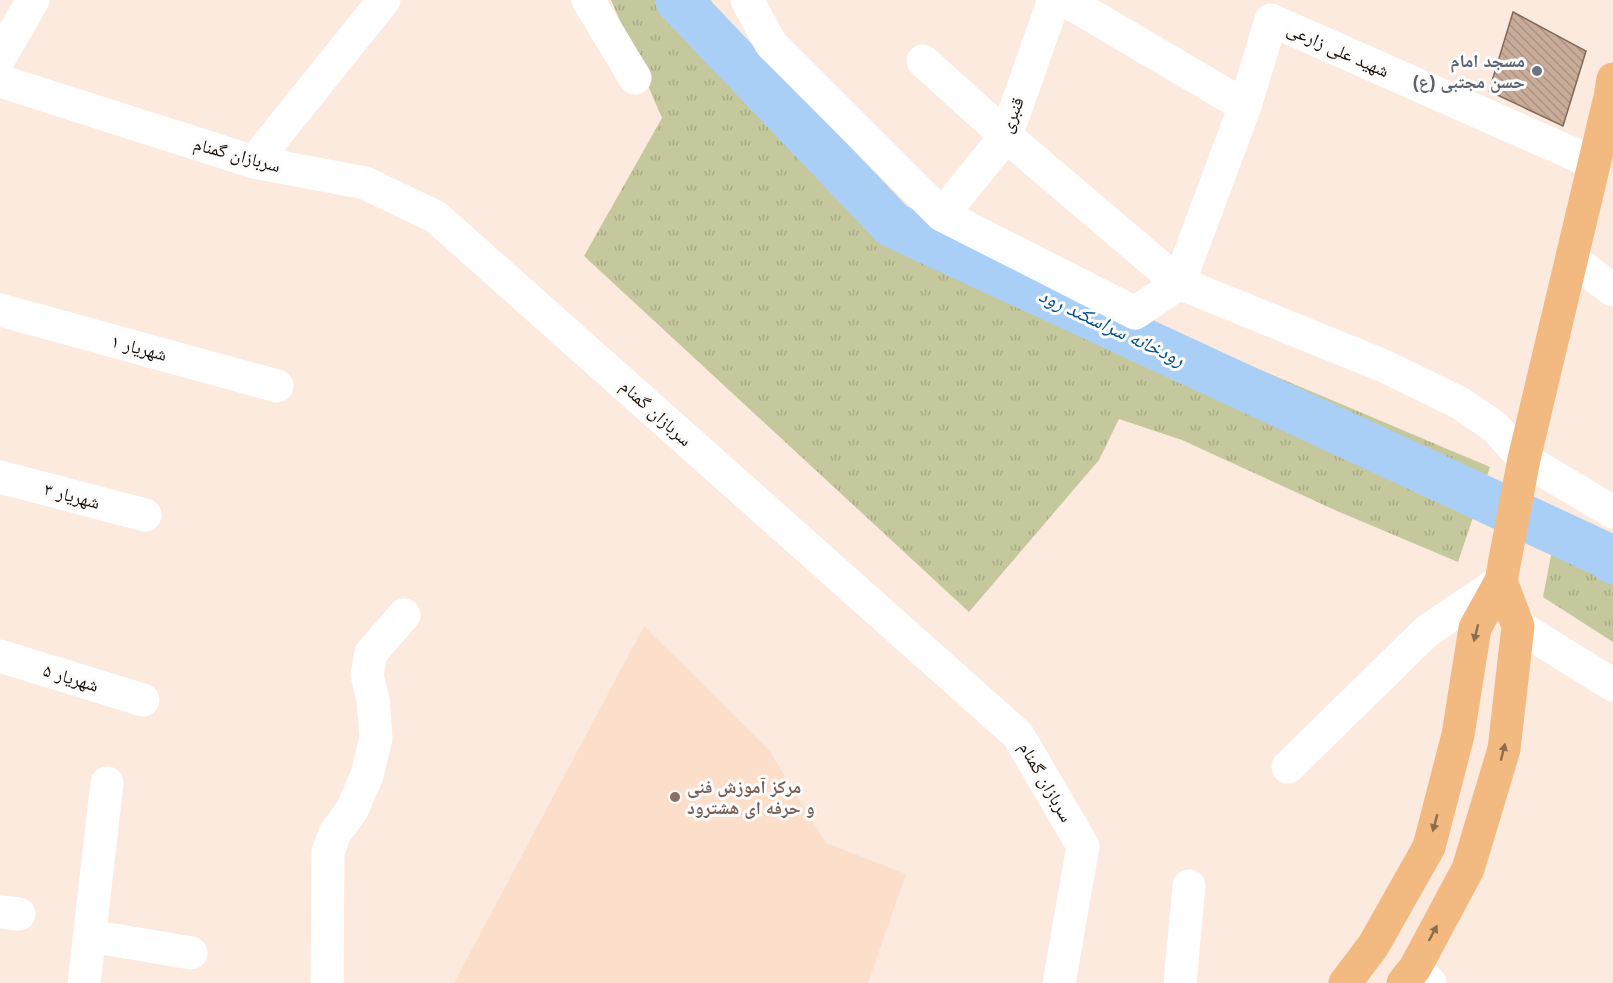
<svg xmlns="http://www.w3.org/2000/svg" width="1613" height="983" font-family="Arial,'Noto Naskh Arabic',sans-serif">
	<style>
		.built { fill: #fcdfcb }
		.grass { fill: url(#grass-tufts) }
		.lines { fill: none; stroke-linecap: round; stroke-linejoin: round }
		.river { stroke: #a9cff6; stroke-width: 46 }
		.building { fill: url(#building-back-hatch); stroke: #826856; stroke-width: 1.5 }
		.minor { stroke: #fff; stroke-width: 33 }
		.major { stroke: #f2b981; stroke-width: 33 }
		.oneway { fill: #8f6c4a }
		.worship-dot { fill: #6b7280; stroke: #fbfbfb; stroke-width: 2 }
		.education-dot { fill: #8d6e63; stroke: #fbfbfb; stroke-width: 2 }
		.labels { text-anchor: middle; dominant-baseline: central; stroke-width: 6; stroke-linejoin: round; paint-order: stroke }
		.street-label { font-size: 18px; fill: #170e07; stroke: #fbfbfb }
		.worship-label { font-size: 18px; font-weight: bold; fill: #5b616d; stroke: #fbfbfb; text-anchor: end }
		.education-label { font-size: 18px; font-weight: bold; fill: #785e54; stroke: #fbfbfb; text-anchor: start }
		.water-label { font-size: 20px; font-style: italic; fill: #004e87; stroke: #fbfbfb }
	</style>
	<defs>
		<pattern id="grass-tufts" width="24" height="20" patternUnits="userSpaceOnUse" patternTransform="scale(1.5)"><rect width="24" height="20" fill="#c5c89c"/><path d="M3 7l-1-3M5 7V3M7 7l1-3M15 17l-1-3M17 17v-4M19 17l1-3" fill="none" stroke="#a8ab85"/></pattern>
		<pattern id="building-back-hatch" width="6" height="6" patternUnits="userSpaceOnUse" patternTransform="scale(1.5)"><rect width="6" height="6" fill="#c8ac99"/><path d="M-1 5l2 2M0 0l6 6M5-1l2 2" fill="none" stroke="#ab9382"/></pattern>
	</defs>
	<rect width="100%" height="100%" fill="#fceade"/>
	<path class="built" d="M644,626L769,750L826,843L906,874L868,983H454Z"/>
	<path class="grass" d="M611,0H711L727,30L904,219L1490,467L1458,562L1337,511L1182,440L1119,419L1099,460L969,612L584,256L662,118Z
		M1560,509L1613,542V642L1543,597Z"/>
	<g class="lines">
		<path class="river" d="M678,0L893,225L1603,554L1613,561"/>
	</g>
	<path class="building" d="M1513,12L1586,51L1563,126L1489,91Z"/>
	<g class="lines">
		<path class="minor" d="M588,0L635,78
			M747,0L771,44L942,215L1135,313L1179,283L1245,106L1271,20L1594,163
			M1065,0L1245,106
			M0,57L33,0
			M923,61L1006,136L1179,283L1384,366L1460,403L1495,427L1524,459L1613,512
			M0,81L254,162L365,183L436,217L1018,735L1083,846L1059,983
			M254,162L384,0
			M942,215L1006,136L1054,0
			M1572,259L1613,290
			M0,310L277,386
			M0,477L145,515
			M1518,626L1613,685
			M0,656L143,700
			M1288,767L1427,631L1501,581
			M0,912L19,914
			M90,936L191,953
			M1415,968L1430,983
			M84,983L107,783
			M327,983L328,852L335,833L352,810L367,775L376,738L373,700L367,675L371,653L404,615
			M1180,983L1189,886"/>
		<path class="major" d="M1345,983L1373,946L1429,847L1458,735L1475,628L1501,581L1524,459L1610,97L1613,79
			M1403,983L1415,968L1468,869L1504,749L1518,626L1501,581"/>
	</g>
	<defs><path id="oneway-solid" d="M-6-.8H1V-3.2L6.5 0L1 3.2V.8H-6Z" transform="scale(1.5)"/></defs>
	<g class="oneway">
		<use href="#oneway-solid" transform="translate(1476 633) rotate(104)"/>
		<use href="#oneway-solid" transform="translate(1503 752) rotate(-76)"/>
		<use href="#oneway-solid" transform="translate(1435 823) rotate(105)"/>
		<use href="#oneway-solid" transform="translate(1433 933) rotate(-62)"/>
	</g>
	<circle class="worship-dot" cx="1537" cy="71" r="6"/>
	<circle class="education-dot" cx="675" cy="797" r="6"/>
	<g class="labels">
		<g class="street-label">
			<text transform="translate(1338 50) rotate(24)">شهيد علی زارعی</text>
			<text transform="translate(1012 115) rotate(-68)">قنبری</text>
			<text transform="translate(237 155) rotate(15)">سربازان گمنام</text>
			<text transform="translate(139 348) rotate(15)">شهریار ۱</text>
			<text transform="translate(656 413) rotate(42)">سربازان گمنام</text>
			<text transform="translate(72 496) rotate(15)">شهریار ۳</text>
			<text transform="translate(71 678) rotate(17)">شهریار ۵</text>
			<text transform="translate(1046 782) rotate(60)">سربازان گمنام</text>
		</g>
		<g class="worship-label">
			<text x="1525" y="61">مسجد امام<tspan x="1525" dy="21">حسن مجتبی (ع)</tspan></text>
		</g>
		<g class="education-label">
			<text x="687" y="787">مرکز آموزش فنی<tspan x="687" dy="21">و حرفه ای هشترود</tspan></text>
		</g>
		<g class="water-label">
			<text transform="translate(1112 327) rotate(25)">رودخانه سراسکند رود</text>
		</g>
	</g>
</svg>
